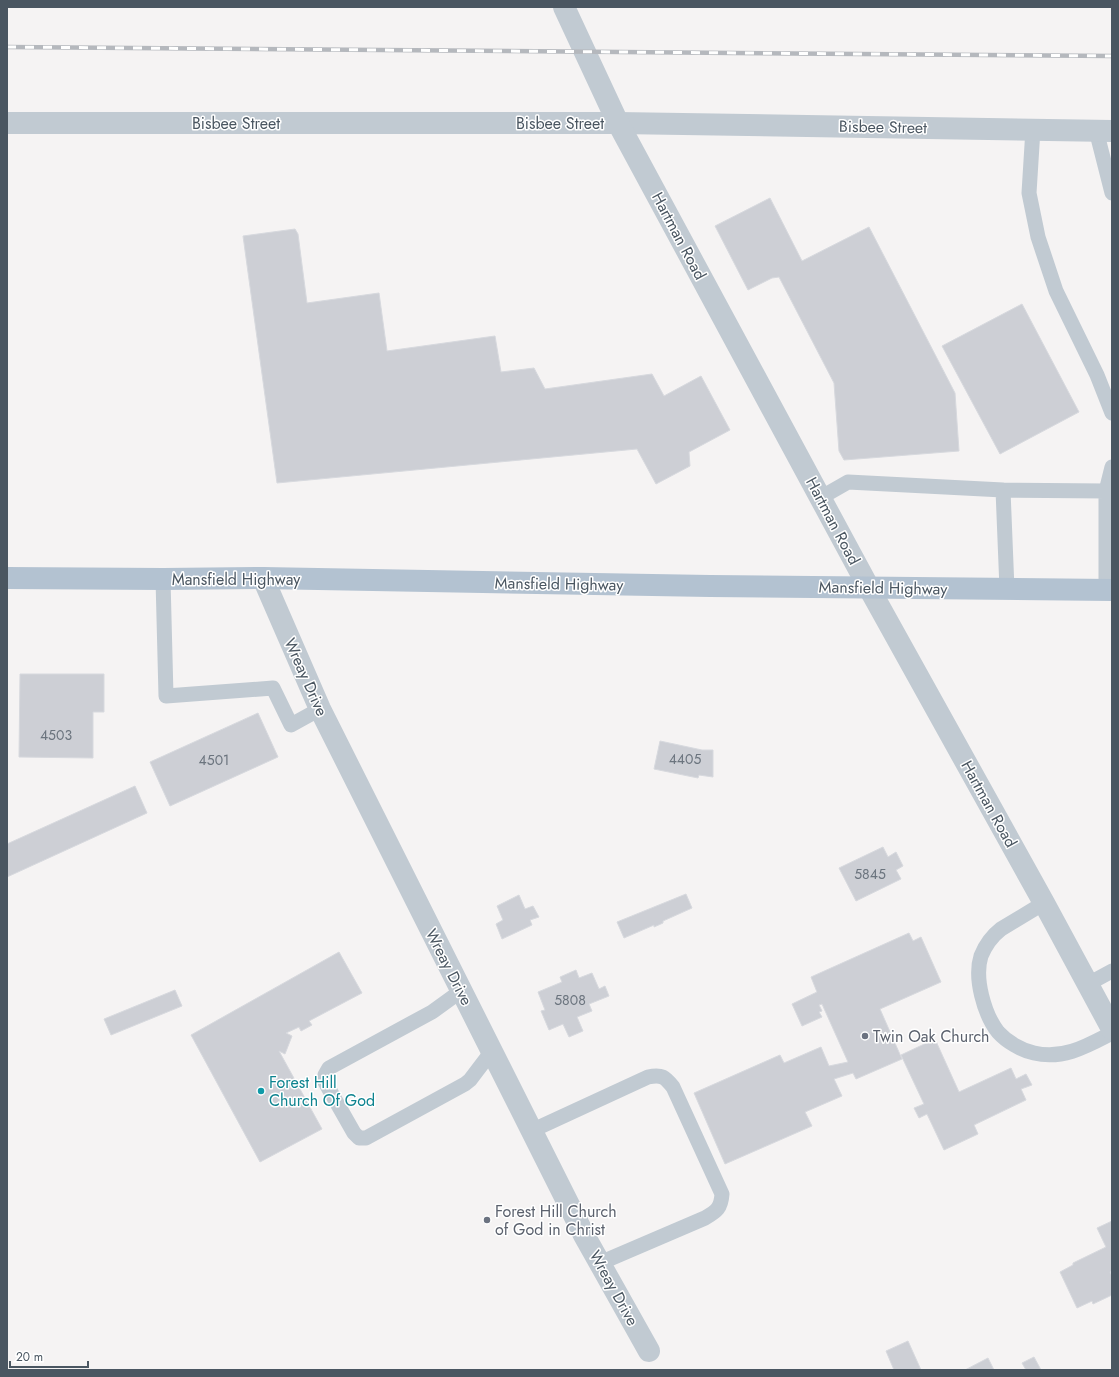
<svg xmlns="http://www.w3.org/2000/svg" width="1119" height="1377" font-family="Jost,sans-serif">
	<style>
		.building { fill: #cdcfd5; stroke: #d7d9de }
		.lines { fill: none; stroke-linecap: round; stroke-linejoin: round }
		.service { stroke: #c1cad2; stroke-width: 15 }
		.minor { stroke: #c1cad2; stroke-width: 22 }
		.tertiary { stroke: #c1cad2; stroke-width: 22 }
		.primary { stroke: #b3c2d1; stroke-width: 22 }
		.rail-casing { stroke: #b5b8bd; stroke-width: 4.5 }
		.rail { stroke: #fff; stroke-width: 3; stroke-dasharray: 9; stroke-linecap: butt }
		.worship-dot { fill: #6b7280; stroke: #fff; stroke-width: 1.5 }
		.culture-dot { fill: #0f9aa8; stroke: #fff; stroke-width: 1.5 }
		.labels { text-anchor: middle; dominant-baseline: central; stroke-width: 3; stroke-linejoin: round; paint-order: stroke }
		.number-label { font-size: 14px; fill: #6b747e }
		.street-label { font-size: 16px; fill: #4a5661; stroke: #fff }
		.worship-label { font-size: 16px; fill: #5b616d; stroke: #fff; text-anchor: start }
		.culture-label { font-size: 16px; fill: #0d838f; stroke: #fff; text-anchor: start }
	</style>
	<rect width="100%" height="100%" fill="#f5f3f3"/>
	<path class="building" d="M770,198L802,261L869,227L955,393L959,451L844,460L839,451L834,383L779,277L772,278L748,290L715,226Z
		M295,229L298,234L307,303L379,293L387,351L495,336L501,372L534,368L545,389L652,374L664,396L701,376L730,430L689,452L690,466L656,484L637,449L277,483L243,236Z
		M1022,304L1079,412L1000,454L942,346Z
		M20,674H104V712H93V758L19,757Z
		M258,713L278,757L170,806L150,762Z
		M660,741L702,750H713V777L699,775L698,778L654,769Z
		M135,786L147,813L7,877V844Z
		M883,847L888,857L896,852L903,866L896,870L901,879L856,901L839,868Z
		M686,894L692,908L663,921V923L654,927V925L624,938L617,922Z
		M519,895L525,909L533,906L539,917L530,920L532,925L502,939L496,924L503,920L497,906Z
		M909,933L913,941L921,937L941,982L880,1009L902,1059L856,1079L853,1073L834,1079L842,1096L805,1112L812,1126L725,1164L694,1093L780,1055L784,1063L821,1047L829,1066L848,1062L822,1004L819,1005L822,1011L819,1012L822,1017L802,1026L792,1004L817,992L811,977Z
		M339,952L362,993L309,1021L312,1025L301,1031L299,1027L286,1033L292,1036L285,1054L279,1051L322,1129L260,1162L191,1035Z
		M576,970L579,978L592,973L599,989L605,986L609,996L589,1004L592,1011L577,1017L583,1031L569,1037L563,1024L549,1030L541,1011L545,1010L538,992L562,982L560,977Z
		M175,990L182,1006L111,1035L104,1019Z
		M935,1039L959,1092L1011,1068L1016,1079L1026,1074L1032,1085L1021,1089L1026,1100L974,1125L978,1134L944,1150L927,1114L919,1118L914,1108L924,1104L901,1055Z
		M1112,1221V1271L1110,1272L1112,1276V1295L1093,1304L1092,1301L1077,1308L1060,1272L1073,1265V1263L1106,1247L1097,1228Z
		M908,1341L921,1370H894L886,1351Z
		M1034,1357L1041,1370H1026L1022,1363Z
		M988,1358L994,1370H965Z"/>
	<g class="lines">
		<path class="service" d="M1033,129L1029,193L1038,237L1056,291L1097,375L1112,413
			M1096,130L1112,193
			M1003,490L1106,491V590
			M1106,491L1112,467
			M820,498L848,482L1003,490L1007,589
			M163,579L166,696L273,688L291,725L320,709
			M1044,903L1001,929C992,936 985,946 981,956C974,978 984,1014 998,1032C1007,1042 1021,1050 1034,1053C1063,1060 1087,1046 1112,1033
			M1088,984L1112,971
			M461,991L432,1012L329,1068L325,1075V1082L354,1133L359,1138H366L465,1084L470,1080L492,1051
			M531,1131L648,1077C662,1074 665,1077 673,1087L722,1194C721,1208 717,1211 705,1218L600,1263"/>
		<path class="minor" d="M7,123H618L1112,131
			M263,578L320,709L584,1235L649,1351
			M869,588L1044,903L1112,1029"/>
		<path class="tertiary" d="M564,7L618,123L869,588"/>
		<path class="primary" d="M7,578L163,579L263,578L710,586L1112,590"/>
		<g class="rail-casing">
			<path id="rail" d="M7,47L1112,56"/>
		</g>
		<use href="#rail" class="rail"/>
	</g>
	<g class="worship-dot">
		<circle cx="865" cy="1036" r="4"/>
		<circle cx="487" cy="1220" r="4"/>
	</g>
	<circle class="culture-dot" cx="261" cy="1091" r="4"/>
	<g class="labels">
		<g class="number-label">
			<text x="56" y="735">4503</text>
			<text x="685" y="759">4405</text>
			<text x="214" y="760">4501</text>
			<text x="870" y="874">5845</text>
			<text x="570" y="1000">5808</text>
		</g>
		<g class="street-label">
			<text x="236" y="123">Bisbee Street</text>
			<text x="560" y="123">Bisbee Street</text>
			<text transform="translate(883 127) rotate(1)">Bisbee Street</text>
			<text transform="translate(679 236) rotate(62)">Hartman Road</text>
			<text transform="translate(833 521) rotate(62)">Hartman Road</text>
			<text x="236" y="579">Mansfield Highway</text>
			<text transform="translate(559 584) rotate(1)">Mansfield Highway</text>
			<text transform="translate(883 588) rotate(1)">Mansfield Highway</text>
			<text transform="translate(306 677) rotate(66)">Wreay Drive</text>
			<text transform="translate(989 804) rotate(61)">Hartman Road</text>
			<text transform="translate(449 967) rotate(63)">Wreay Drive</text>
			<text transform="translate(614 1288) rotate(61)">Wreay Drive</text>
		</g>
		<g class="worship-label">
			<text x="873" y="1036">Twin Oak Church</text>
			<text x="495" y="1211">Forest Hill Church<tspan x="495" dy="18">of God in Christ</tspan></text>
		</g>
		<g class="culture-label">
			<text x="269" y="1082">Forest Hill<tspan x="269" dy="18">Church Of God</tspan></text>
		</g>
	</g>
	<rect width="1119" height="1377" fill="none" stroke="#4a5661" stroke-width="16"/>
	<path d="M10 1361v6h78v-6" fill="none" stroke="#4a5661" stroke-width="2"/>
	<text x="16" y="1361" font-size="12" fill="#4a5661" stroke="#ffffff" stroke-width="3" paint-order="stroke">20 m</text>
</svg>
